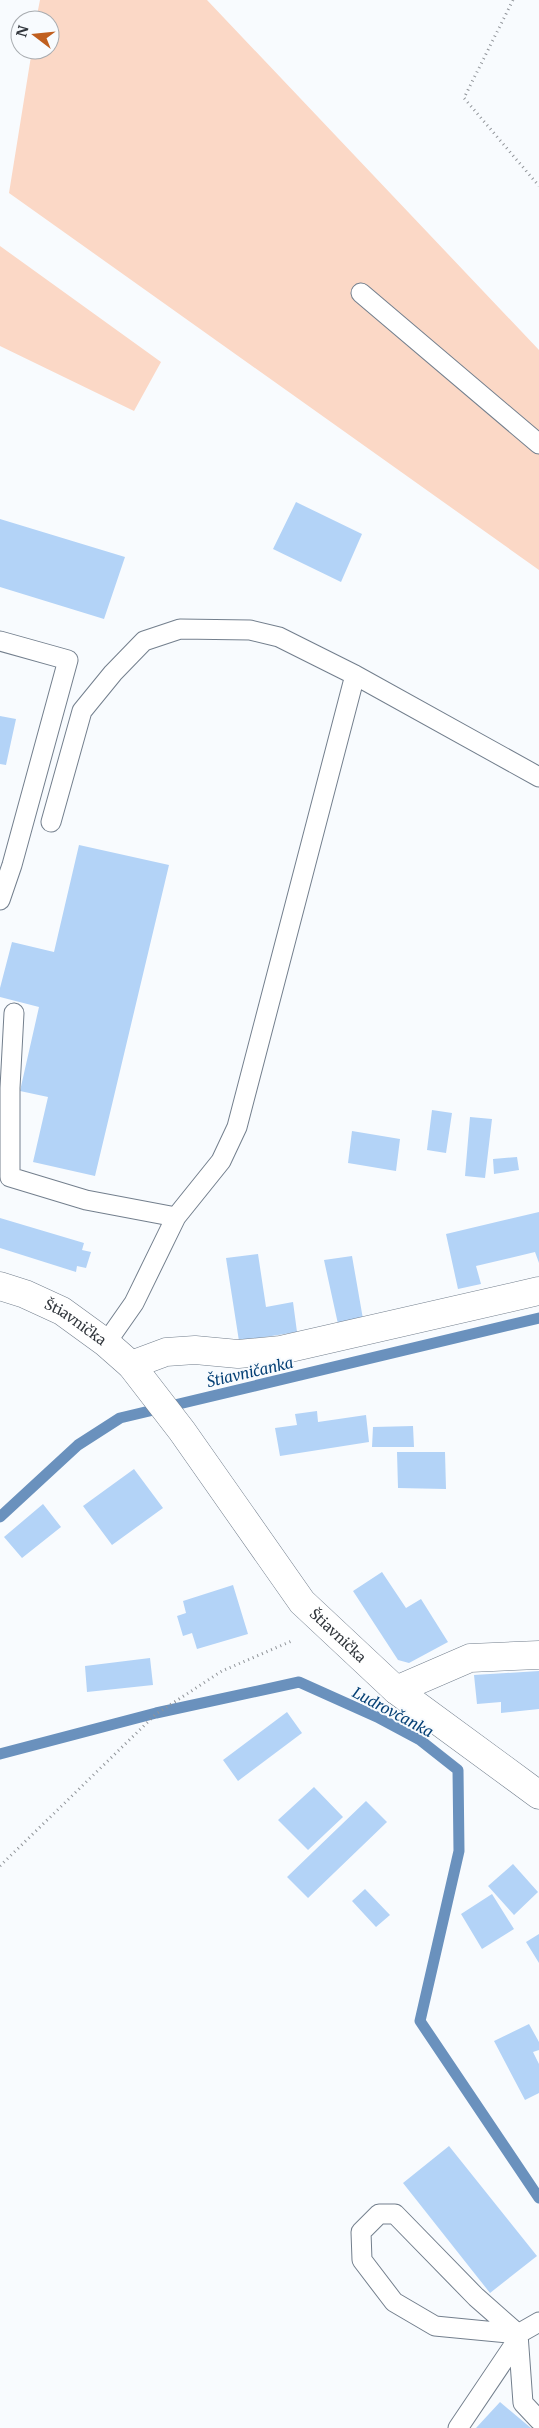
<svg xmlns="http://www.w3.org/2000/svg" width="539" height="2428" font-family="Merriweather,serif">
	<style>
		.green { fill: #fbd8c6 }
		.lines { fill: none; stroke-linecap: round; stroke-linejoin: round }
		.stream { stroke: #6a91bd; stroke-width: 11 }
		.building { fill: #b3d3f7 }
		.service-casing { stroke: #737f8d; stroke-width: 21 }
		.minor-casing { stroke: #737f8d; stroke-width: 29 }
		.tertiary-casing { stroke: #737f8d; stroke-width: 29 }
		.path { stroke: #909499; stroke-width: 3; stroke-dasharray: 1 4; stroke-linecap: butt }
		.service { stroke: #fff; stroke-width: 19 }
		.minor { stroke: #fff; stroke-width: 28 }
		.tertiary { stroke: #fff; stroke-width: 28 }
		.labels { text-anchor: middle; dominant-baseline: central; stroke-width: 4; stroke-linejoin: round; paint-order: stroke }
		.street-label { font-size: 14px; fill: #31363c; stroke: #f8fbfe }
		.water-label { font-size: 15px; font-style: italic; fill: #064176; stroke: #f8fbfe }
	</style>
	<rect width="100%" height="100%" fill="#f8fbfe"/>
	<path class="green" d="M40,0H207L539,350V570L9,193L32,50H50V20H36Z
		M0,246L161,362L134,411L0,346Z"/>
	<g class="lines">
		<path class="stream" d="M0,1517L78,1445L120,1418L539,1318
			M0,1754L156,1713L299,1682L377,1717L420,1740L458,1770L459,1851L420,2021L539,2198"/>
	</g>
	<path class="building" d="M296,502L362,534L341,582L273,549Z
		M0,519L125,557L104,619L0,587Z
		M0,716L16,719L6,765L0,764Z
		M79,845L169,865L95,1176L33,1162L48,1097L20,1091L39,1007L0,997V988L12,942L54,952Z
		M432,1110L452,1113L446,1153L427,1150Z
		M470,1117L492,1119L485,1178L465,1176Z
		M352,1131L400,1139L396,1171L348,1163Z
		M517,1157L519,1170L494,1174L493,1159Z
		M539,1212V1263L535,1252L476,1266L481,1284L458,1289L446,1234Z
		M0,1218L84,1243L82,1250L91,1252L86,1268L77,1266L76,1272L0,1248Z
		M258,1254L266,1307L293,1302L297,1332L239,1341L226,1258Z
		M352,1256L363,1319L338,1324L324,1260Z
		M317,1411L318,1422L366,1415L369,1442L280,1456L275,1428L297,1425L295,1414Z
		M413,1426L414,1447H372L373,1427Z
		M397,1452H445L446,1489L398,1488Z
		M134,1469L163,1508L112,1545L83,1506Z
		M43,1504L61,1527L22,1558L4,1537Z
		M382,1572L406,1608L421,1599L448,1642L409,1663L398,1660L353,1591Z
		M233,1585L248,1634L197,1649L192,1633L183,1636L177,1616L186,1613L183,1601Z
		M150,1658L153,1685L87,1692L85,1666Z
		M539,1671V1709L501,1713V1702L477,1704L474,1675Z
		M287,1712L302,1733L238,1781L223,1760Z
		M314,1787L343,1817L308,1850L278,1820Z
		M366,1801L387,1822L308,1898L287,1877Z
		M513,1864L538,1892L514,1915L488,1886Z
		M365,1889L390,1915L376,1927L352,1901Z
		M492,1894L514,1929L482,1949L461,1914Z
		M539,1934V1963L526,1942Z
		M529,2024L539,2042V2050L533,2052L539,2064V2093L525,2100L494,2041Z
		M449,2146L537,2256L490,2293L403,2183Z
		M500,2402L531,2428H476Z"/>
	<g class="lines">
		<g class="service-casing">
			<path id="service" d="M361,293L539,444
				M0,641L68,660L12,865L0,900
				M51,822L82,711L113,673L144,641L180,629L250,630L279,637L355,675
				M14,1013L10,1088V1177L86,1200L176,1217
				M106,1343L134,1303L176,1217L221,1161L237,1127L355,675L539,777
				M539,2322L518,2334L435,2326L394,2302L362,2260L361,2232L379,2214H395L476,2297L518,2334L523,2403L539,2420
				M458,2428L518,2339"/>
		</g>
		<g class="minor-casing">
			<path id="minor" d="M131,1365L166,1352L195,1350L238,1354L281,1350L539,1291
				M396,1690L470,1658L539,1655"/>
		</g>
		<g class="tertiary-casing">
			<g id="tertiary">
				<path id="s1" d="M0,1286L25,1294L62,1311L106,1343L131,1365L182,1431L302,1602L396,1690L539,1795"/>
			</g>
		</g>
		<path class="path" d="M513,0L464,98L539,186
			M0,1866L156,1714L222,1671L294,1640"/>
		<use href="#service" class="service"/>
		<use href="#minor" class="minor"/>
		<use href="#tertiary" class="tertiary"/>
	</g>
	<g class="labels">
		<g class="street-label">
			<text stroke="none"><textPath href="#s1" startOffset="84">Štiavnička</textPath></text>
			<text stroke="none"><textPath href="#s1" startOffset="496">Štiavnička</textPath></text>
		</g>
		<g class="water-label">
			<text transform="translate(250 1372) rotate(-13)">Štiavničanka</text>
			<text transform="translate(393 1712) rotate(28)">Ludrovčanka</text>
		</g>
	</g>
	<g transform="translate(35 35) rotate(286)"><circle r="24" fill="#f8fbfe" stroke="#a8acb0"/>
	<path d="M0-4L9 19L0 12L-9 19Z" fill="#c05f1f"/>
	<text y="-8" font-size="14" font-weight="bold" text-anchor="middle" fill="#31363c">N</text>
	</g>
</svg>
